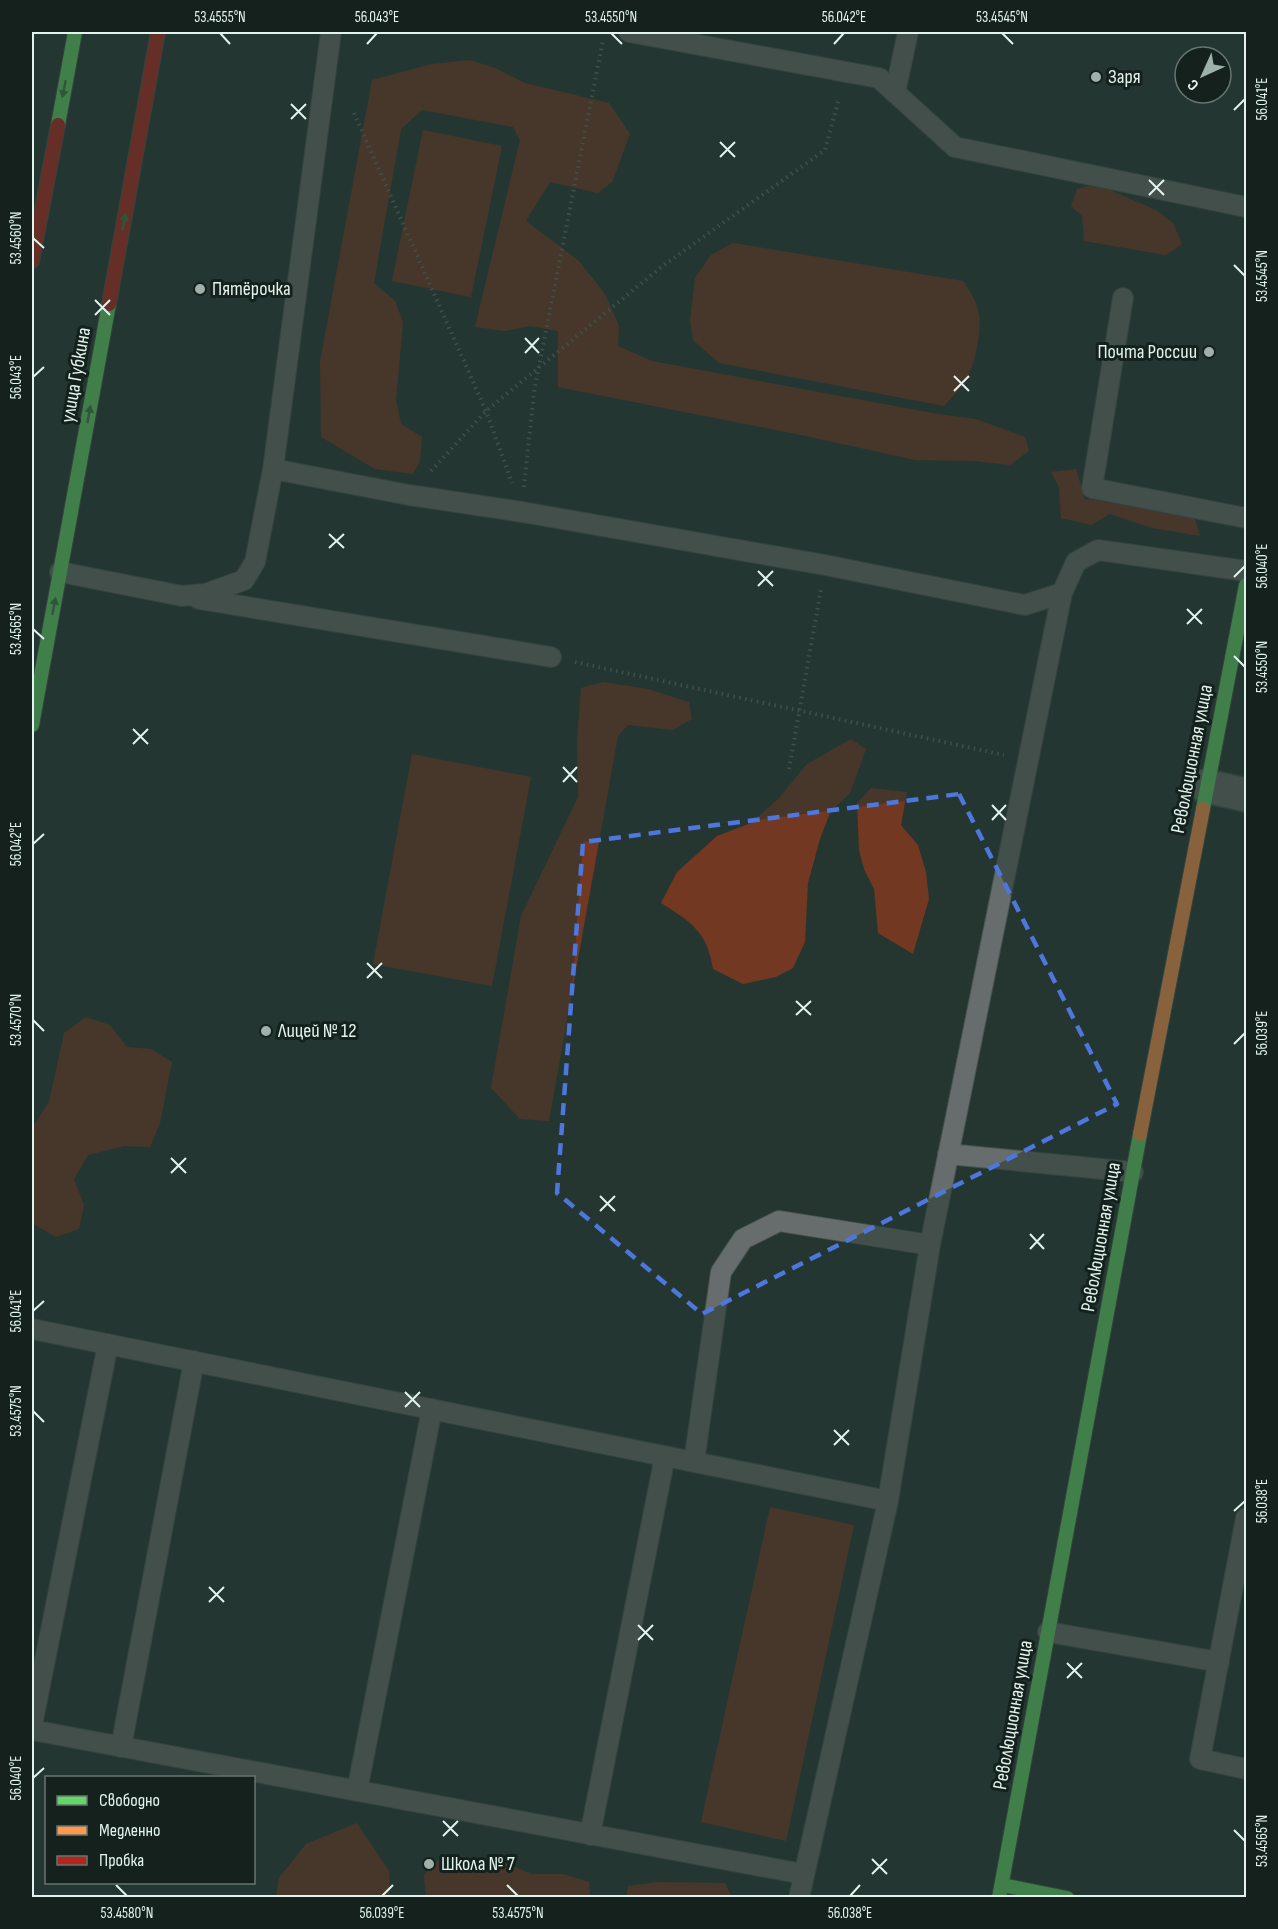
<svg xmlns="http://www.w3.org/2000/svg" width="1278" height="1929" font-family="'Sofia Sans Condensed',sans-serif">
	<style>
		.green { fill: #723822 }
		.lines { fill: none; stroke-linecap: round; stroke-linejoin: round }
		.lane-casing { stroke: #45534e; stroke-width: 22 }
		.street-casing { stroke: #45534e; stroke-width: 36 }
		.fast-casing { stroke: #45534e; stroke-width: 16 }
		.slow-casing { stroke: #45534e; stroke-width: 16 }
		.jam-casing { stroke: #45534e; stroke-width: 16 }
		.path { stroke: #636d69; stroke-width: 4; stroke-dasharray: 1.5 4.5; stroke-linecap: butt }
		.lane { stroke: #666d6c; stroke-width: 20 }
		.street { stroke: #666d6c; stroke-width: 33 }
		.fast { stroke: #63d668; stroke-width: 14 }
		.slow { stroke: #ff974d; stroke-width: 14 }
		.jam { stroke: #b3261e; stroke-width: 14 }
		.oneway { fill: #3c7c42 }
		.marked { fill: none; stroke: #4e77dd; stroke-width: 4.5; stroke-dasharray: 12 8; stroke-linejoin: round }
		.ticks { fill: none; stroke: #e1f3ec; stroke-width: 2 }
		.poi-dot { fill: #9fb1ab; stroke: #14211d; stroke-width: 2 }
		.labels { text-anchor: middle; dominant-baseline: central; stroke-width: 6; stroke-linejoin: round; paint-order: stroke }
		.poi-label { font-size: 20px; fill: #e1f3ec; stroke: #14211d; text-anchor: start }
		.street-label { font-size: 20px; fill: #e1f3ec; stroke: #14211d }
		.neatline { fill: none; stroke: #e1f3ec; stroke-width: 2 }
		.ticks-label { font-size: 15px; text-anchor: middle; fill: #e1f3ec }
	</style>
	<rect width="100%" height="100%" fill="#253631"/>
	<path class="green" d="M470,60L495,68L525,83L609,103L630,134L612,182L598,193L550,182L526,221L579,261L605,294L619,326L618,346L652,361L938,414L976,419L1025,437L1029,451L1010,465L974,461L915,460L801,435L558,387V331L530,326L505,331L475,327L520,140L513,127L422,110L401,129L374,283L395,301L403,322L396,400L401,424L422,437L420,461L413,474L375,469L321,437L320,362L372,80L432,64Z
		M423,130L502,146L471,297L392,281Z
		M1096,184L1156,210L1173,223L1182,244L1166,255L1084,241L1082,216L1071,206L1077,189Z
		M733,243L963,281C979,304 982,315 978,342C972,374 966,383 944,406L719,363L693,340L690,320L695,278L711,255Z
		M1076,469L1085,499L1103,500L1194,516L1200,536L1152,528L1110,514L1091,525L1061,518L1059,487L1051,472Z
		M603,682L648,689L689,702L692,719L673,730L628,725L618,736L549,1121L520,1119L491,1088L521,916L578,797L577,740L581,688Z
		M851,739L866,749L850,793L830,813L820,839L808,883L805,942L793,968L776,977L743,984L713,969C707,931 691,922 661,903L677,872L717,836L751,823L779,798L807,764Z
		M412,754L531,777L492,986L373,964Z
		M871,788L907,792L901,825L918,845L926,872L929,899L913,954L878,933L874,889L864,869L859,850L857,803Z
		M86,1017L110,1025L127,1047L151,1049L172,1062L160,1123L150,1147L124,1146L88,1155L74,1179L84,1205L79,1229L56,1237L32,1223V1128L49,1102L64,1033Z
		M770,1507L854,1525L786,1841L701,1822Z
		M357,1823L389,1871L390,1897H276L279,1878L306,1844Z
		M444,1854L502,1862L532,1874H563L589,1882L590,1897H426L424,1875Z
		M657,1882L725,1883L732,1897H626L628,1886Z"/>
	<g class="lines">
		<g class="lane-casing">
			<path id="lane" d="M629,32L879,78L955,147L1246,207
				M895,93L908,32
				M1123,298L1092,488L1246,518
				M273,469L409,495L522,512L825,565L1025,605L1062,593L1076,562L1098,550L1246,571
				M60,572L182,596L205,594L244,580L255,562L273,469L331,32
				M199,599L551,657
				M948,1154L1133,1172
				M32,1329L888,1501
				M694,1462L721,1272L743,1239L779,1221L930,1245
				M1246,1518L1200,1759L1246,1769
				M1048,1632L1219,1662
				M32,1725L108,1344
				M32,1730L803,1874
				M121,1747L194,1361
				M357,1791L432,1409
				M590,1835L665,1456
				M799,1898L888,1501L930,1245L1062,593"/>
		</g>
		<g class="street-casing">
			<path id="street" d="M1206,786L1246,795"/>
		</g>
		<g class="fast-casing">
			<path id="fast" d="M58,125L75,32
				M32,725L109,304
				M1203,809L1246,585
				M1002,1885L1067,1898
				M999,1898L1140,1134"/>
		</g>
		<g class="slow-casing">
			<path id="slow" d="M1140,1134L1203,809"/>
		</g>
		<g class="jam-casing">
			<path id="jam" d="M32,261L58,125
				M109,304L158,32"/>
		</g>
		<path class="path" d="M354,113L486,411L512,483
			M431,471L486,411L660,268L825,150L839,98
			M524,487L534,392L603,40
			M575,662L1004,755
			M789,769L821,589"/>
		<use href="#lane" class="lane"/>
		<use href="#street" class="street"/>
		<use href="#fast" class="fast"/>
		<use href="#slow" class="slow"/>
		<use href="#jam" class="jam"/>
	</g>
	<defs><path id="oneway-solid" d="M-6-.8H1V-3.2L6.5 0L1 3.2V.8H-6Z" transform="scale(1.5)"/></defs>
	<g class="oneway">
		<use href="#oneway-solid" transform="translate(64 89) rotate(101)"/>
		<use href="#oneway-solid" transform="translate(124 222) rotate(-80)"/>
		<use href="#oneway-solid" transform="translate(89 414) rotate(-80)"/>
		<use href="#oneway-solid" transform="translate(54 606) rotate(-79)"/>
	</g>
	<path d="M0 0H1278V1929H0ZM959,794L1117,1104L702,1314L557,1193L583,842Z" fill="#253631" fill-opacity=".55" fill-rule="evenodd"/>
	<path class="marked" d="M959,794L1117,1104L702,1314L557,1193L583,842Z"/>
	<path class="ticks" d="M220,33L230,44M611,33L622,44M1002,33L1013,44M367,44L377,33M834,44L844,33M291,104L306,119M1234,110L1245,99M291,119L306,104M720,142L735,157M720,157L735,142M1149,180L1164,195M1149,195L1164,180M33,238L44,248M1234,265L1245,276M95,300L110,315M95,315L110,300M525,338L539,353M525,353L539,338M954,376L969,391M33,377L44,367M954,391L969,376M329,534L344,548M329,548L344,534M758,571L773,586M1234,577L1245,566M758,586L773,571M1187,609L1202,624M1187,624L1202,609M33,629L44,639M1234,656L1245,667M133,729L148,744M133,744L148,729M563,767L577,782M563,782L577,767M992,805L1006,820M992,820L1006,805M33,844L44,834M367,963L382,978M367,978L382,963M796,1001L811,1015M796,1015L811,1001M33,1020L44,1031M1234,1044L1245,1033M171,1158L186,1173M171,1173L186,1158M600,1196L615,1211M600,1211L615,1196M1030,1234L1044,1249M1030,1249L1044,1234M33,1311L44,1301M405,1392L420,1407M405,1407L420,1392M33,1411L44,1422M834,1430L849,1445M834,1445L849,1430M1234,1511L1245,1501M209,1587L224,1602M209,1602L224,1587M638,1625L653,1640M638,1640L653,1625M1067,1663L1082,1678M1067,1678L1082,1663M33,1778L44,1768M443,1821L458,1836M1234,1830L1245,1841M443,1836L458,1821M872,1859L887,1874M872,1874L887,1859M116,1885L127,1896M507,1885L518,1896M382,1896L393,1885M850,1896L860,1885"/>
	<g class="poi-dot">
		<circle cx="1096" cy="77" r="6"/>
		<circle cx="200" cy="289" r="6"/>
		<circle cx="1209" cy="352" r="6"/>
		<circle cx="266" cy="1031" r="6"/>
		<circle cx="429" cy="1864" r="6"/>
	</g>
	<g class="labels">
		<g class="poi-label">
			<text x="1108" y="77">Заря</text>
			<text x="212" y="289">Пятёрочка</text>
			<text x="1197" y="352" text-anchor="end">Почта России</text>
			<text x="278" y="1031">Лицей № 12</text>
			<text x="441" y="1864">Школа № 7</text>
		</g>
		<g class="street-label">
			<text transform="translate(76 375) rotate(-80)">улица Губкина</text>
			<text transform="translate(1192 759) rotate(-79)">Революционная улица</text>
			<text transform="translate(1101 1237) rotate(-80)">Революционная улица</text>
			<text transform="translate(1013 1715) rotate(-80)">Революционная улица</text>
		</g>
	</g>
	<rect width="1278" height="1929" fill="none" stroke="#14211d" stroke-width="66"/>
	<rect x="45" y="1776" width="210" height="108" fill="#14211d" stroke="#667570" stroke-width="1.5"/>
	<rect x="57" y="1796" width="30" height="9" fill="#63d668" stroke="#667570" stroke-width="1.5"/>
	<text x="99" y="1806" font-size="18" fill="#e1f3ec">Свободно</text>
	<rect x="57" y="1826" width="30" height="9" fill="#ff974d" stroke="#667570" stroke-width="1.5"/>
	<text x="99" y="1836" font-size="18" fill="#e1f3ec">Медленно</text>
	<rect x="57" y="1856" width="30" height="9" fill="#b3261e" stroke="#667570" stroke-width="1.5"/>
	<text x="99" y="1866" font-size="18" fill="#e1f3ec">Пробка</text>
	<g transform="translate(1203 75) rotate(225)"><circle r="28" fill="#14211d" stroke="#667570" stroke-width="1.5"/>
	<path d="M0-4.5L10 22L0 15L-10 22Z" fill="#9fb1ab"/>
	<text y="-9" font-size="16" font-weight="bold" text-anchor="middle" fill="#e1f3ec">С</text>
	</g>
	<rect x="33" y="33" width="1212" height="1863" class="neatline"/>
	<g class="ticks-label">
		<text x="220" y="22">53.4555°N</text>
		<text x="377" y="22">56.043°E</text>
		<text x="611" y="22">53.4550°N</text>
		<text x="844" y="22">56.042°E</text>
		<text x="1002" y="22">53.4545°N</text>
		<text transform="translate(1262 99) rotate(-90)" y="5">56.041°E</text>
		<text transform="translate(16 238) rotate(-90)" y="5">53.4560°N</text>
		<text transform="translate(1262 276) rotate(-90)" y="5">53.4545°N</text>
		<text transform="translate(16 377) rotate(-90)" y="5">56.043°E</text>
		<text transform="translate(1262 566) rotate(-90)" y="5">56.040°E</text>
		<text transform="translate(16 629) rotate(-90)" y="5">53.4565°N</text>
		<text transform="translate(1262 667) rotate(-90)" y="5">53.4550°N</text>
		<text transform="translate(16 844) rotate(-90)" y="5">56.042°E</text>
		<text transform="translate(16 1020) rotate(-90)" y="5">53.4570°N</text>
		<text transform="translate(1262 1033) rotate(-90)" y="5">56.039°E</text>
		<text transform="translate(16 1311) rotate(-90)" y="5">56.041°E</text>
		<text transform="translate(16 1411) rotate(-90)" y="5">53.4575°N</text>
		<text transform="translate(1262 1501) rotate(-90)" y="5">56.038°E</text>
		<text transform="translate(16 1778) rotate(-90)" y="5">56.040°E</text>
		<text transform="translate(1262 1841) rotate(-90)" y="5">53.4565°N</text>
		<text x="127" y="1918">53.4580°N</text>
		<text x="382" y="1918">56.039°E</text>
		<text x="518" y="1918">53.4575°N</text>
		<text x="850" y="1918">56.038°E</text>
	</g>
</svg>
